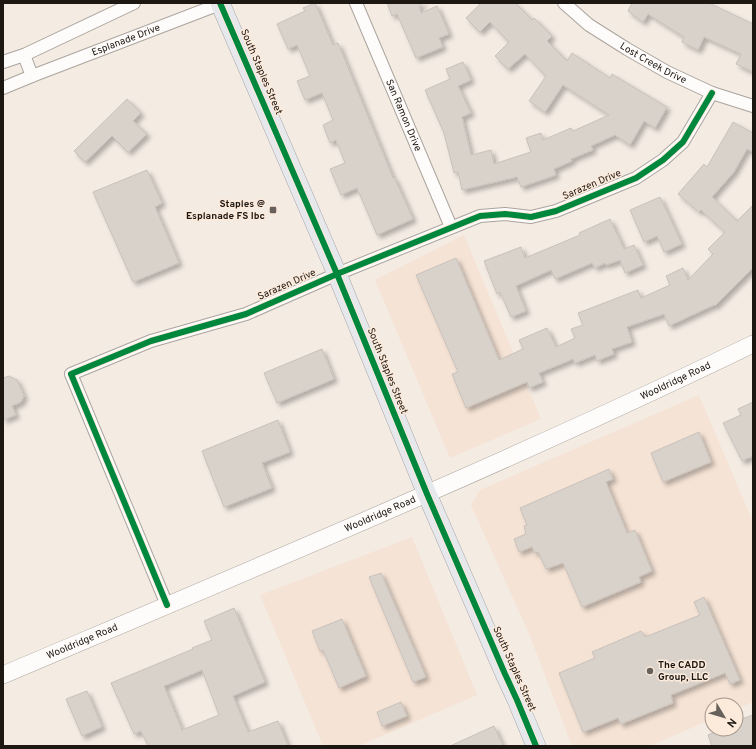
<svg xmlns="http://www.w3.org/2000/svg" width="756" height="749" font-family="Overpass,sans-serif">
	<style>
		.built { fill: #f5e3d5 }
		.building { fill: #d9d2cb; stroke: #c9c1bb; fill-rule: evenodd; filter: url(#shadow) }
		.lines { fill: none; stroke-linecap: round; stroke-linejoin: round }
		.street-casing { stroke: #aba49d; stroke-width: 14 }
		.secondary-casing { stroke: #aba49d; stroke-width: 18 }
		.primary-casing { stroke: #a7a7ab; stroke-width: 20 }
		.street { stroke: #fdfcfb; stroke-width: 12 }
		.secondary { stroke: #fdfcfb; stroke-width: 17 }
		.primary { stroke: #e7e8ec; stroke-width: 19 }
		.cycleway-casing { stroke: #fceadb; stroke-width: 8 }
		.cycleway { stroke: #00873e; stroke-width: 6 }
		.poi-dot { fill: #68615b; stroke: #fceadb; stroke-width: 1.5 }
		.labels { text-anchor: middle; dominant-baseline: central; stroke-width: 3; stroke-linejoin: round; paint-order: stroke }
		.street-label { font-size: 10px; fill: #1d1712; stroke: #fceadb }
		.poi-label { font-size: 10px; font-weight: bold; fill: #1d1712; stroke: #fceadb; text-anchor: end }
	</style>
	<defs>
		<filter id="shadow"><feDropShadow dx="3.5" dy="3.5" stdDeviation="2" flood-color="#0004"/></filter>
	</defs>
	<rect width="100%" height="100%" fill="#f4ebe3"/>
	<path class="built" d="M464,235L541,419L450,458L375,280Z
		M699,395L753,522V702L736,709V705H712V719L650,746H572L530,636L471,505L480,490Z
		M412,537L477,695L359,746H323L260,595Z"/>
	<path class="building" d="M315,3L333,45L338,43L393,178L394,177L413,219L377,235L357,188L341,195L330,169L345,163L336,140L330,143L323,125L333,120L322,93L305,100L297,81L310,76L297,45L288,49L277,24L305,11L303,8Z
		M387,3H424L419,6L421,13L437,6L449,34L439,38L443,47L416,58L397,14L392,16Z
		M481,3H515L532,20L534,18L552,36L547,41L567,61L572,53L610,78L612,74L667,107L655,128L644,121L630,145L615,135L591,146L593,150L571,159L572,161L554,169L556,175L521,187L517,177L462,190L458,172L454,173L444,133L425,90L450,79L446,69L463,62L471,80L458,86L471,113L462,117L471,155L491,150L494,164L531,152L526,138L541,133L543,140L571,128L573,131L609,115L563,85L545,112L529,101L546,76L525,54L508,69L495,56L509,42L490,22L480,32L466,18Z
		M632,3H709L753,24V72L736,64L741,54L704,37L698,50L682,42L684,37L648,14L643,22L628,11Z
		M127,99L141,113L133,121L147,134L128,152L112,136L85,162L74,151Z
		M733,122L753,133V152L747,149L734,172L712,197L737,221L753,205V268L715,306L714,305L669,326L664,314L627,327L632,342L612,349L614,354L597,361L595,355L575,363L573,359L539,373L543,382L529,388L527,382L466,408L452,374L458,372L416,275L456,258L499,360L523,349L519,340L547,328L556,347L575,338L571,329L583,325L578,313L638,290L641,298L670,285L666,276L683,268L688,280L713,254L708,249L725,232L701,210L699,212L678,194L704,164L707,167Z
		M147,170L162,203L155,207L179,263L133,282L93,192Z
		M660,197L682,244L664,252L657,236L644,242L630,210Z
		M610,219L624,249L634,245L643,265L625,273L620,260L606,265L605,263L595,268L592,263L555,279L551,270L516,286L526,311L511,317L500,292L497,294L484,261L521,247L525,258L580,235L579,233Z
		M322,349L334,379L277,403L264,373Z
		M9,376L17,380L24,396L21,402L12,406L16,415L3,420V378Z
		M753,402V456L742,461L723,423L741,415L738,409Z
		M278,420L290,452L262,463L272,488L224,507L202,451Z
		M699,432L711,462L663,482L651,453Z
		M609,469L613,479L606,482L627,533L635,530L652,571L639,577L641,582L582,607L563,563L546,569L538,552L535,553L532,547L519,552L514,539L526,534L524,526L527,525L520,508Z
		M381,573L426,677L413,682L369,577Z
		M704,597L740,680L730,684L725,673L671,695L673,703L621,724L618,718L583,732L559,673L595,658L592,652L641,631L645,637L700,615L694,602Z
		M234,608L265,682L233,696L248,732L278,721L288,746H148L141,731L134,734L111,683L193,649L192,648L212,640L204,621ZM202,670L219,715L182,730L164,686Z
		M342,619L366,676L339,688L323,650L320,651L312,631Z
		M87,691L102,727L82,736L66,699Z
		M401,702L407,716L382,726L377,712Z
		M753,715V746H712L708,735L721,729H736V721Z
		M494,726L503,746H450Z"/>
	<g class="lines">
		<g class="street-casing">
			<g id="street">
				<path id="s1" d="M356,3L451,227"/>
				<path id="s2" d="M564,3L589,25L627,49L667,72L712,93L753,106"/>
				<path d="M24,55L32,76"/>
				<path d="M3,62L24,55L134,3"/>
				<path id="s3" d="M3,88L32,76L220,4"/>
				<path d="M167,605L71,374L151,341L246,314L337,274L480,216L505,214L531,217L556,211L636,178L663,160L683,142L712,93"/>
			</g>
		</g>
		<g class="secondary-casing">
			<g id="secondary">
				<path id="s4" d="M3,675C255,568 507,463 753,344"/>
			</g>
		</g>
		<g class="primary-casing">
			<path id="primary" d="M220,3L337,274L427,494L505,674L517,700L536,746"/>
		</g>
		<use href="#street" class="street"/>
		<use href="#secondary" class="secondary"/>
		<use href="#primary" class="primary"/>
		<g class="cycleway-casing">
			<path id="cycleway" d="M220,3L337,274L427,494L505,674L517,700L536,746
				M167,605L71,374L151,341L246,314L337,274L480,216L505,214L531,217L556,211L636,178L663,160L683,142L712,93"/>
		</g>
		<use href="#cycleway" class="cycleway"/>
	</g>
	<g class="poi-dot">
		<rect x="269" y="206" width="8" height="8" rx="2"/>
		<circle cx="650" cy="671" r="4"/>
	</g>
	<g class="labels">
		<g class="street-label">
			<text stroke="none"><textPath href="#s3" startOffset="132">Esplanade Drive</textPath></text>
			<text stroke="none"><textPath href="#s2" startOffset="108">Lost Creek Drive</textPath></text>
			<text transform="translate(261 72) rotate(67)">South Staples Street</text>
			<text stroke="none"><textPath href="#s1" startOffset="122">San Ramon Drive</textPath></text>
			<text transform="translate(592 185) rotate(-23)">Sarazen Drive</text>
			<text transform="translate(287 285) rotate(-24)">Sarazen Drive</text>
			<text transform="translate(387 371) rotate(68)">South Staples Street</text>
			<text stroke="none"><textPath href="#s4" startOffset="734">Wooldridge Road</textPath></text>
			<text stroke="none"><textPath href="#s4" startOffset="410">Wooldridge Road</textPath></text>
			<text stroke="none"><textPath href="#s4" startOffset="86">Wooldridge Road</textPath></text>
			<text transform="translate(514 669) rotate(66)">South Staples Street</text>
		</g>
		<g class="poi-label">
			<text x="265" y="204">Staples @<tspan x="265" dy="12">Esplanade FS Ibc</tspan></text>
			<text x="658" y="665" text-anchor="start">The CADD<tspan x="658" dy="12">Group, LLC</tspan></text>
		</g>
	</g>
	<rect width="756" height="749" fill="none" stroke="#1d1712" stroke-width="8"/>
	<g transform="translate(724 717) rotate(128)"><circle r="19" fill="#fceadb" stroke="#a3968b"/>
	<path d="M0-3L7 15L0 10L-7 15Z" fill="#68615b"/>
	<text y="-6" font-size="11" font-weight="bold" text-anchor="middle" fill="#1d1712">N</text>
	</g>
</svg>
